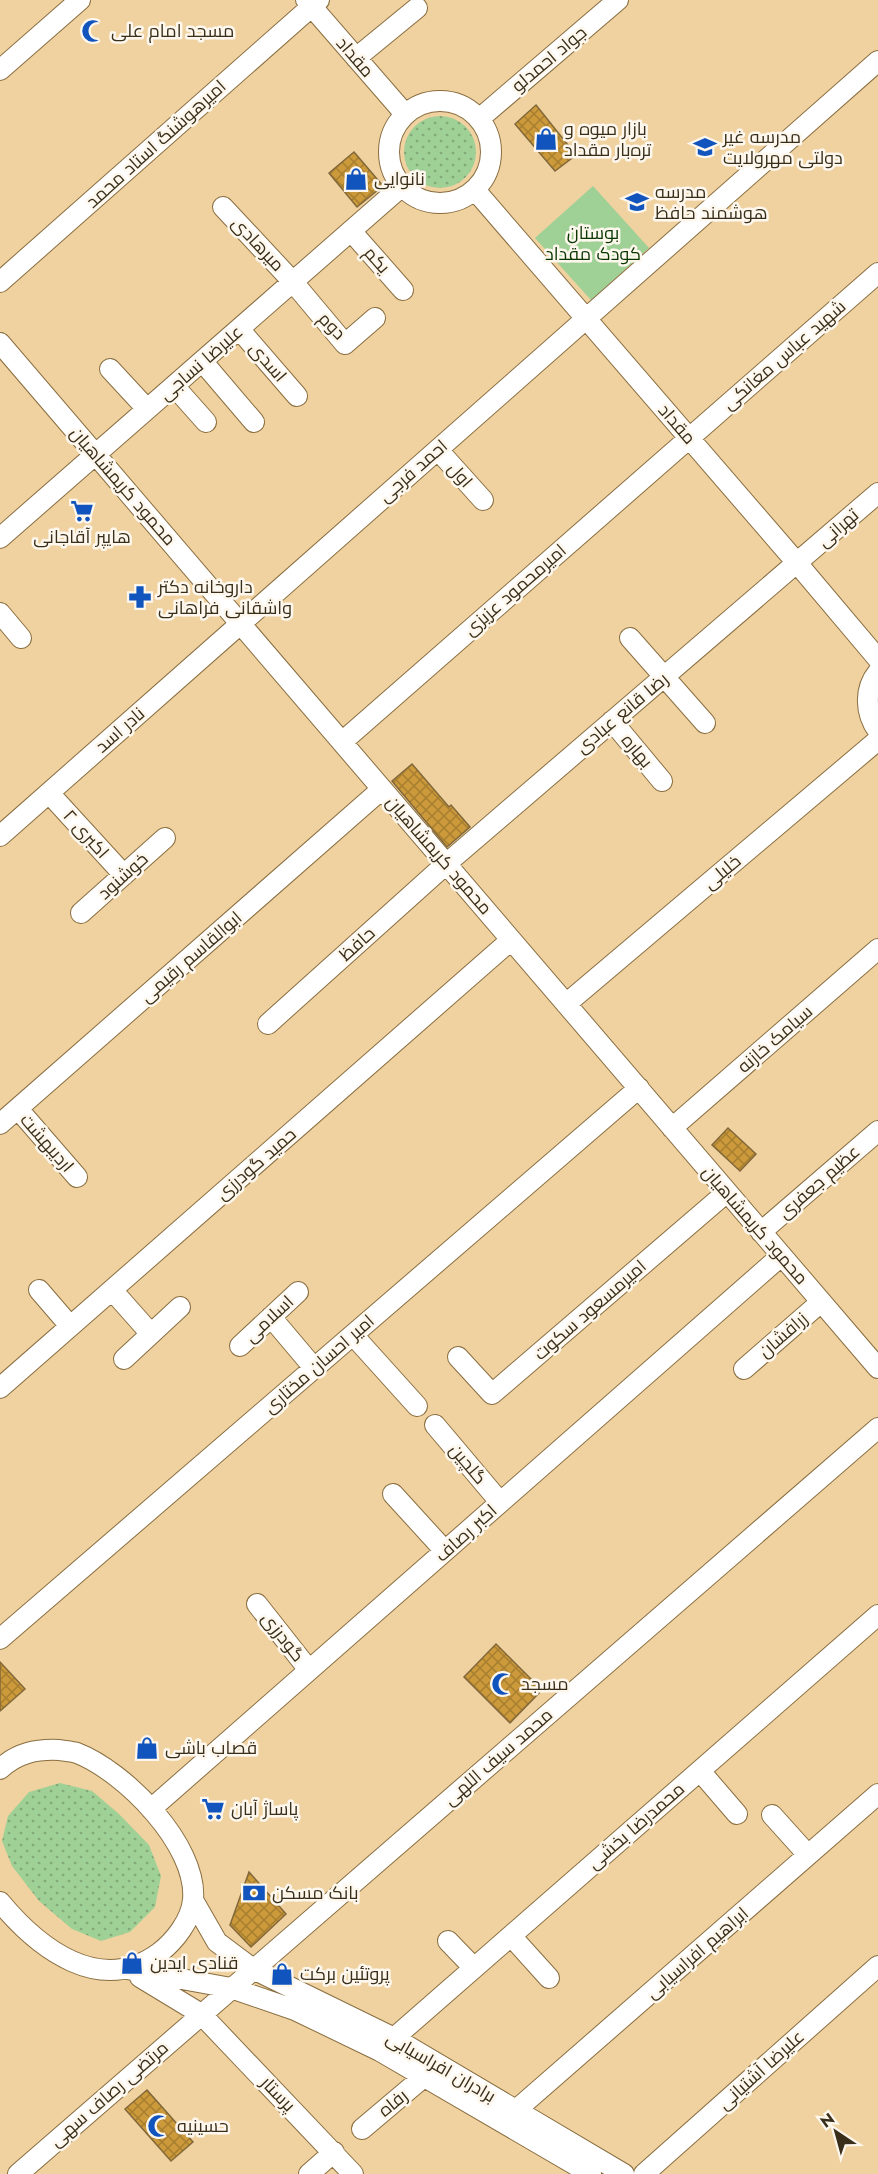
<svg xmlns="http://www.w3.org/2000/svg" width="878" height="2174" font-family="Jost,Cairo,sans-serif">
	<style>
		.grass { fill: url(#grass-dots) }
		.park { fill: #9fd095 }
		.building { fill: url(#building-cross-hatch); stroke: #82683a; stroke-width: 1.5 }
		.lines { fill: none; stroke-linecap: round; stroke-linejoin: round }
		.minor-casing { stroke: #896e40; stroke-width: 22 }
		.minor { stroke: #fff; stroke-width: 20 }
		.labels { text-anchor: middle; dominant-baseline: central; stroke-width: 5; stroke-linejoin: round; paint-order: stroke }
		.poi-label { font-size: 18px; fill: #392e1a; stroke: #fdf7ed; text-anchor: start }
		.street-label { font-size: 18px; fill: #392e1a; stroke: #fdf7ed }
		.park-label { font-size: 18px; fill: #083500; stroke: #fdf7ed }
	</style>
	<defs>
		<pattern id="grass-dots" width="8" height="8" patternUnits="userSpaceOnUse" patternTransform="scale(1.5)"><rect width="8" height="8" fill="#9fd095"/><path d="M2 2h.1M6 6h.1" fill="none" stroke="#83a979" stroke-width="1.8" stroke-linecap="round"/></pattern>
		<pattern id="building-cross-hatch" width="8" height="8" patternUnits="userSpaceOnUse" patternTransform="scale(1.5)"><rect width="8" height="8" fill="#cc9a3a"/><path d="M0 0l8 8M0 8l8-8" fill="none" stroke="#a77e30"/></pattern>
	</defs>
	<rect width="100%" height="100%" fill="#f0d2a1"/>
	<path class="grass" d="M404 152a36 36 0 1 1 72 0a36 36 0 1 1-72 0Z
		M60,1783L92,1791L119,1814L149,1845L161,1876L155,1907L130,1932L101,1941L72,1929L39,1901L12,1866L2,1841L8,1816L29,1792Z"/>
	<path class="park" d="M593,186L649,248L591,300L535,238Z"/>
	<path class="building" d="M536,105L576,155L555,171L515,124Z
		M354,152L383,186L357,207L329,173Z
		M412,764L449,807L451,805L470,827L447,847L392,781Z
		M728,1128L756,1154L740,1171L712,1145Z
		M496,1644L542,1690L510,1723L464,1677Z
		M0,1662L25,1689L0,1711Z
		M249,1872L286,1914L251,1947L230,1925Z
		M147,2090L193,2142L171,2161L125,2109Z"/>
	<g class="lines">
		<g class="minor-casing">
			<path id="minor" d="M306,0L405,114
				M356,58L417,8
				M0,70L80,0
				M389 152a51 51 0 1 1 102 0a51 51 0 1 1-102 0Z
				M479,119L618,0
				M475,190L797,563L878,659
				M223,207L293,282L345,344L375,318
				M351,231L403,290
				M0,282L319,0
				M239,329L297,396
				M0,343L878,1368
				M202,361L254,422
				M110,369L147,409
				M174,386L206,422
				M438,450L483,500
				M0,538L401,187
				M0,613L21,638
				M630,638L705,723
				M878,672C864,689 865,713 878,731
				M612,721L662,781
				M342,742L878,273
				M49,793L124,875
				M0,836L878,61
				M81,913L165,838
				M566,1004L878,740
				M268,1024L446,864L878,493
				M18,1109L77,1177
				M0,1124L382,789
				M672,1128L878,949
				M761,1232L878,1131
				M39,1290L70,1326
				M112,1290L151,1334L180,1307
				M271,1317L314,1368
				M353,1335L417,1406
				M240,1346L298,1292
				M458,1357L492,1394L727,1192
				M124,1359L151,1334
				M744,1369L821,1302
				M0,1388L511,940
				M435,1425L500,1502
				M393,1494L445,1551
				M257,1604L309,1670
				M0,1639L639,1088
				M0,1769C17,1753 36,1749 59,1750C64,1751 71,1751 77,1753C124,1771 198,1845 193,1900C191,1920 175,1941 159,1953C100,1996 39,1949 0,1902
				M700,1771L737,1814
				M151,1809L781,1256
				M772,1815L808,1855
				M193,1900L217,1942L253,1969L394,2038L624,2174
				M511,1936L549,1978
				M448,1941L474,1968
				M127,1969L231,1988L295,2010L380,2051L591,2174
				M140,1977L201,2014L353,2174
				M394,2038L878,1615
				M507,2118L878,1794
				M362,2129L433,2069
				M18,2174L878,1428
				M309,2174L334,2152
				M644,2174L878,1966"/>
		</g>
		<use href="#minor" class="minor"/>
	</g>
	<defs>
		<g id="mosque-bare" transform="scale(1.8)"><path d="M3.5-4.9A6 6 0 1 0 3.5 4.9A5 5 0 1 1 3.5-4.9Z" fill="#1154be" stroke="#fdf7ed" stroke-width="2.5" paint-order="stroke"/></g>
		<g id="shop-bare" transform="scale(1.8)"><path d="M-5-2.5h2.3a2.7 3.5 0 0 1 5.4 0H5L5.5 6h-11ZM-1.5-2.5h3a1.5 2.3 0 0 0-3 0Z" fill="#1154be" stroke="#fdf7ed" stroke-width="2.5" paint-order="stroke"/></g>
		<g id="school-bare" transform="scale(1.8)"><path d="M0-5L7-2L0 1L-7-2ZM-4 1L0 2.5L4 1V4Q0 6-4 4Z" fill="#1154be" stroke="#fdf7ed" stroke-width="2.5" paint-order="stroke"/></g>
		<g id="supermarket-bare" transform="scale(1.8)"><path d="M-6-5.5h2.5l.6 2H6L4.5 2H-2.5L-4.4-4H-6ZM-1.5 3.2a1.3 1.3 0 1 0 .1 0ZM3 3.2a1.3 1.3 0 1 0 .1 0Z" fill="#1154be" stroke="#fdf7ed" stroke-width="2.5" paint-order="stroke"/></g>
		<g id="pharmacy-bare" transform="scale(1.8)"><path d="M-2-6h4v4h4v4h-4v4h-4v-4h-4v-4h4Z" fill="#1154be" stroke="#fdf7ed" stroke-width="2.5" paint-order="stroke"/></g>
		<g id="bank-bare" transform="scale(1.8)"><path d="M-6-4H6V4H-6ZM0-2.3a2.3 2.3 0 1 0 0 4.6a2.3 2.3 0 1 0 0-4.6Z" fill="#1154be" stroke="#fdf7ed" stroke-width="2.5" paint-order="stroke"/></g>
	</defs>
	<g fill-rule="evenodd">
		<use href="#mosque-bare" x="93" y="31"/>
		<use href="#shop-bare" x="546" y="139"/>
		<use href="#school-bare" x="705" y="147"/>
		<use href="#shop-bare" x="356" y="179"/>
		<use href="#school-bare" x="637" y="202"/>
		<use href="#supermarket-bare" x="82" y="511"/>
		<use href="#pharmacy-bare" x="140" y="597"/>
		<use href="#mosque-bare" x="503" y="1684"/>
		<use href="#shop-bare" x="147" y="1748"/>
		<use href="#supermarket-bare" x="213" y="1809"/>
		<use href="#bank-bare" x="254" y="1893"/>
		<use href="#shop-bare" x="132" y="1963"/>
		<use href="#shop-bare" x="282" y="1974"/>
		<use href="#mosque-bare" x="159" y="2126"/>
	</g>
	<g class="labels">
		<g class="poi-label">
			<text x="111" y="31">مسجد امام علی</text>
			<text x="564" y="129">بازار میوه و<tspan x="564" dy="21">تره‌بار مقداد</tspan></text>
			<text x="723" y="137">مدرسه غیر<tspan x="723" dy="21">دولتی مهرولایت</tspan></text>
			<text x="374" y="179">نانوایی</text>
			<text x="655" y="192">مدرسه<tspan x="655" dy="21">هوشمند حافظ</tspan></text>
			<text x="82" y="537" text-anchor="middle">هایپر آقاجانی</text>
			<text x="158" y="587">داروخانه دکتر<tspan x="158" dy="21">واشقانی فراهانی</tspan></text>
			<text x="521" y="1684">مسجد</text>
			<text x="165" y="1748">قصاب باشی</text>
			<text x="231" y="1809">پاساژ آبان</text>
			<text x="272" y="1893">بانک مسکن</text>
			<text x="150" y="1963">قنادی ایدین</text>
			<text x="300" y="1974">پروتئین برکت</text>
			<text x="177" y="2126">حسینیه</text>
		</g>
		<g class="street-label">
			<text transform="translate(355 57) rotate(49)">مقداد</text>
			<text transform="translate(549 59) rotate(-40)">جواد احمدلو</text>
			<text transform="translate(156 144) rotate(-42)">امیرهوشنگ استاد محمد</text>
			<text transform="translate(258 244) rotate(47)">میرهادی</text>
			<text transform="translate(377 260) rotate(49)">یکم</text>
			<text transform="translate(332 326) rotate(46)">دوم</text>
			<text transform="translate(784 355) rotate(-41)">شهید عباس مغانکی</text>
			<text transform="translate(268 362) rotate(49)">اسدی</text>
			<text transform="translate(201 363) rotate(-41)">علیرضا نساجی</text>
			<text transform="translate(677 424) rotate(49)">مقداد</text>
			<text transform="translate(413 471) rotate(-41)">احمد فرجی</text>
			<text transform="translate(460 475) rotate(48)">اول</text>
			<text transform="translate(123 486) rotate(49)">محمود کریمشاهیان</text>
			<text transform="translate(838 528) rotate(-41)">تهرانی</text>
			<text transform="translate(515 590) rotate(-41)">امیرمحمود عزیزی</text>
			<text transform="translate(622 713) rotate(-40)">رضا قانع عبادی</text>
			<text transform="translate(120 730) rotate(-41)">نادر اسد</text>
			<text transform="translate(637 751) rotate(50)">بهاره</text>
			<text transform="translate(86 834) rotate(48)">اکبری ۲</text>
			<text transform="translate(439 855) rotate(49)">محمود کریمشاهیان</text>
			<text transform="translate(722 872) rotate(-40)">خلیلی</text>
			<text transform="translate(123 876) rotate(-42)">خوشنود</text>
			<text transform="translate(357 944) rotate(-42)">حافظ</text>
			<text transform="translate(191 957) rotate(-41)">ابوالقاسم رقیمی</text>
			<text transform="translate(775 1039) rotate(-41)">سیامک خازنه</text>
			<text transform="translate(47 1143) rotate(49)">اردیبهشت</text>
			<text transform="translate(256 1164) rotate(-41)">حمید گودرزی</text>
			<text transform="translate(819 1182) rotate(-41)">عظیم جعفری</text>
			<text transform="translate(755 1225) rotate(49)">محمود کریمشاهیان</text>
			<text transform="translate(590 1310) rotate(-41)">امیرمسعود سکوت</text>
			<text transform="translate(269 1319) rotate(-43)">اسلامی</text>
			<text transform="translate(783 1335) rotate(-41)">زرافشان</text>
			<text transform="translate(319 1364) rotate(-41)">امیر احسان مختاری</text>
			<text transform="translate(468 1464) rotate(50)">گلچین</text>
			<text transform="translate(466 1533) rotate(-42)">اکبر رصاف</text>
			<text transform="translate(283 1637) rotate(52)">گودرزی</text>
			<text transform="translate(498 1757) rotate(-41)">محمد سیف اللهی</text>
			<text transform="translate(636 1826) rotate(-41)">محمدرضا بخشی</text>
			<text transform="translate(697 1953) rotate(-41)">ابراهیم افراسیابی</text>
			<text transform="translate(441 2067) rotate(30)">برادران افراسیابی</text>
			<text transform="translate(761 2070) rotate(-42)">علیرضا آشتیانی</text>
			<text transform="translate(109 2094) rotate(-41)">مرتضی رصاف سهی</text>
			<text transform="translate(278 2094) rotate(46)">پرستار</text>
			<text transform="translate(393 2103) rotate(-39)">رفاه</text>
		</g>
		<g class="park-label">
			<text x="593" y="233">بوستان<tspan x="593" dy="21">کودک مقداد</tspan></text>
		</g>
	</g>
	<g transform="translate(836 2132) rotate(324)" stroke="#fdf7ed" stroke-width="4.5" paint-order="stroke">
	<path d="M0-4.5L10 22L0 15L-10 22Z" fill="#392e1a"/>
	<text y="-9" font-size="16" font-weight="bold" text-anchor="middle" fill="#392e1a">N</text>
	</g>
</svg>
